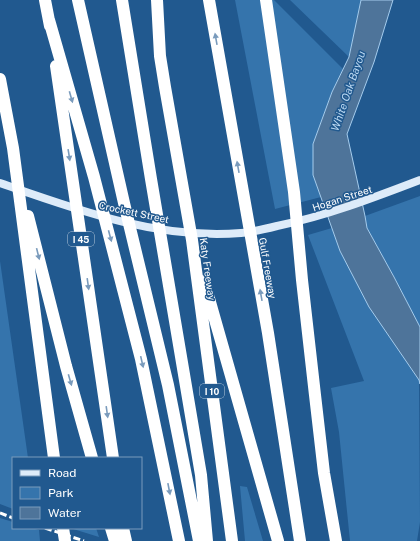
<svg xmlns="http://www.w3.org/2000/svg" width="420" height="541" font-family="'Public Sans',sans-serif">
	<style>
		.green { fill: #3574ac }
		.water { fill: #4e749a; stroke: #a5cced }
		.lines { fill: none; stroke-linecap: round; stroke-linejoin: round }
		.secondary { stroke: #ddebf9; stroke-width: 8 }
		.highway { stroke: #fff; stroke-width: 12 }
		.rail { stroke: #fff; stroke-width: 3; stroke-dasharray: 7 3; stroke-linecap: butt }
		.oneway { fill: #7a9bbc }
		.labels { text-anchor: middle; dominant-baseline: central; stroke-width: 3; stroke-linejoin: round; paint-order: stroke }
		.shield { fill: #21598f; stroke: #bccddd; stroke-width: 1 }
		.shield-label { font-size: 9px; font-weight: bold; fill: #fff }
		.street-label { font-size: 10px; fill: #fff; stroke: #21598f }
		.water-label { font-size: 11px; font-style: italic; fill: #bddaf3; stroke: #21598f }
	</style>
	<rect width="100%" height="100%" fill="#21598f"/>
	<path class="green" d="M235,0H274L343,69L332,92L313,144V175L321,197L275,209Z
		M290,0H361L349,57Z
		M420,196V327L394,277L367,228L365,216Z
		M332,228L340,251L369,306L419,380L420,522L417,541H350L339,432L331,388L364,381L308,235Z
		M0,261L28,458H13V509L0,504Z
		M240,486L247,487L263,541H245Z
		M0,518L13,522V528H31L39,530L40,541H0Z
		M70,528H96L99,537Z"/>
	<path class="water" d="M361,0H393L374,62L347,134L365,216L367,228L394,277L420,327V384L419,380L369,307L340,251L313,175V144L332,92L349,57Z"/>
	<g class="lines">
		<path class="secondary" d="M0,183C77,210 158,240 241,233C253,232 265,229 277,226C326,216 373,198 420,180"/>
		<path class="highway" d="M45,0L50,26
			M78,0L124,203L168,385L199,541
			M122,0L151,179L201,475L207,541
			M157,0L160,56L165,87L192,240L232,541
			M209,0L268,333L300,541
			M266,0L294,192L302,280L315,395L324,473L336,541
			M49,20L94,177L141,359L179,541
			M56,66L113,458
			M0,79L13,148L54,458
			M28,216L66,366L92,458
			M204,281L278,541
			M63,528L65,541
			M111,528L115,541
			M123,528L126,541"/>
		<path class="rail" d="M0,513L13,518
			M45,528L84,541"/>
	</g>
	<defs><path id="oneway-solid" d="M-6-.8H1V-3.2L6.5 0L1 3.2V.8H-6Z"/></defs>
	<g class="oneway">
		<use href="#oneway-solid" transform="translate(216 39) rotate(-100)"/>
		<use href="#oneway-solid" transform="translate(71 97) rotate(74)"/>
		<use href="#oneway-solid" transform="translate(69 155) rotate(81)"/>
		<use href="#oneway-solid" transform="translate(238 167) rotate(-100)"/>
		<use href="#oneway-solid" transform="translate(110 236) rotate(75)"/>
		<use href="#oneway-solid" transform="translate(38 254) rotate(76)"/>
		<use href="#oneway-solid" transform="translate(88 284) rotate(82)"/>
		<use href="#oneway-solid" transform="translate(261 295) rotate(-100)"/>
		<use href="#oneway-solid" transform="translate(142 362) rotate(77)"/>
		<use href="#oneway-solid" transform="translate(70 380) rotate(74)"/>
		<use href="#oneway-solid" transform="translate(107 412) rotate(82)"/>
		<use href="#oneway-solid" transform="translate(169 489) rotate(79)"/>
	</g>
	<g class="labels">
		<g class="shield">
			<rect x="68" y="232" width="26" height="14" rx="3"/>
			<rect x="200" y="384" width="24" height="14" rx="3"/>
		</g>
		<g class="shield-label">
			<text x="81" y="239">I 45</text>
			<text x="212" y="391">I 10</text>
		</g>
		<g class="street-label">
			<text transform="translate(342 198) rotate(-18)">Hogan Street</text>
			<text transform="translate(134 212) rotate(12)">Crockett Street</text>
			<text transform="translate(268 268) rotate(80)">Gulf Freeway</text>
			<text transform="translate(208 269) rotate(82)">Katy Freeway</text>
		</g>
		<g class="water-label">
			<text transform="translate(348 91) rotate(-71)">White Oak Bayou</text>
		</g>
	</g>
	<rect x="12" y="457" width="130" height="72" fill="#21598f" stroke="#7a9bbc"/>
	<rect x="20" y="470" width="20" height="6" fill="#ddebf9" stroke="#7a9bbc"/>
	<text x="48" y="477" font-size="12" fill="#ffffff">Road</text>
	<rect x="20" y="487" width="20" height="12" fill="#3574ac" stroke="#7a9bbc"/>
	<text x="48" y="497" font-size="12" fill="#ffffff">Park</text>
	<rect x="20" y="507" width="20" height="12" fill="#4e749a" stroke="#7a9bbc"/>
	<text x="48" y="517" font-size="12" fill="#ffffff">Water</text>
</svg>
